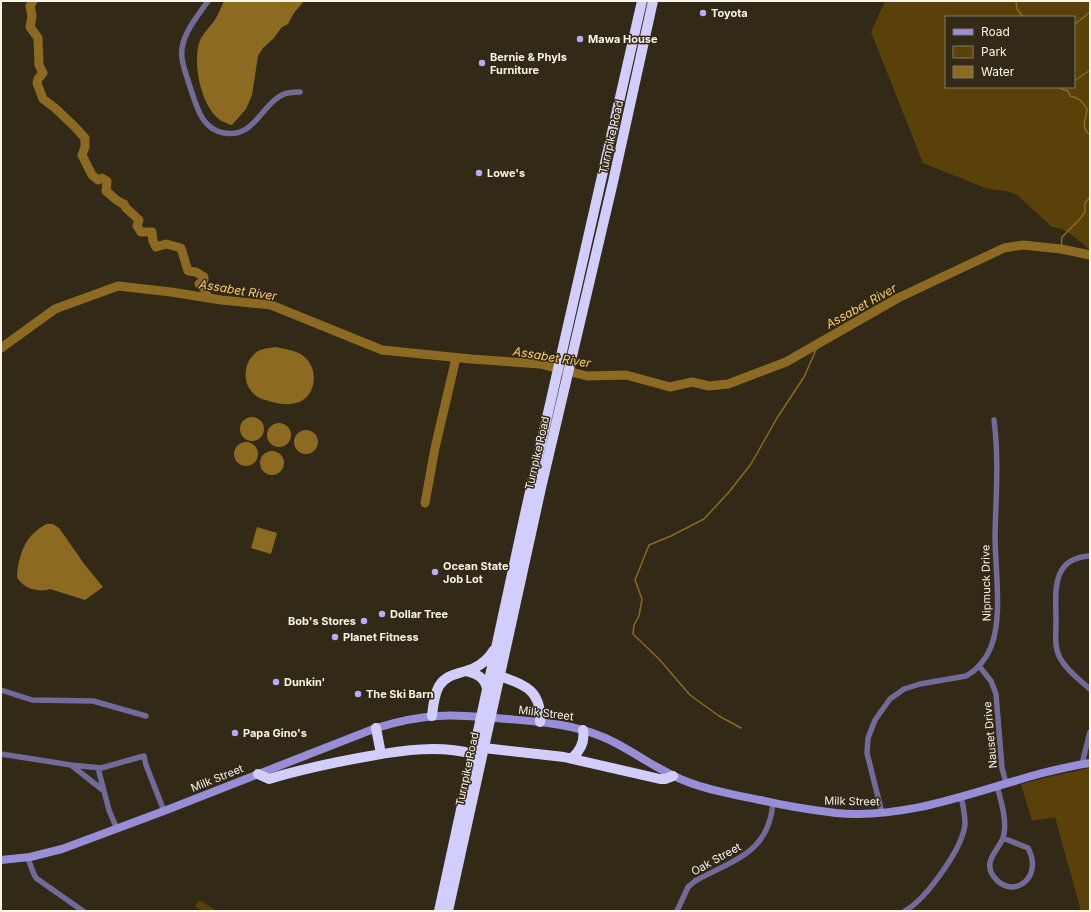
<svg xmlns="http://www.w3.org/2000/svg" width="1091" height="912" font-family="Inter,sans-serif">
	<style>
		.green { fill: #594109; fill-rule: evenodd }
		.water { fill: #8c6a22 }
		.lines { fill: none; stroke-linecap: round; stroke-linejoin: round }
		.stream { stroke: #8c6a22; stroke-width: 1.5 }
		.river { stroke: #8c6a22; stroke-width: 9 }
		.street { stroke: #706b99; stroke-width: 5.5 }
		.secondary { stroke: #978ed7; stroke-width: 8 }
		.highway { stroke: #d2cefc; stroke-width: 10 }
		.poi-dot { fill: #b5acf9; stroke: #322917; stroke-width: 1.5 }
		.labels { text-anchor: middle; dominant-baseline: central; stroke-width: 3; stroke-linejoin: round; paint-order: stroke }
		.poi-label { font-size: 11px; font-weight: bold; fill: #f9f3e8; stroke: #322917; text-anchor: start }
		.street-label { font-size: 11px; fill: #f9f3e8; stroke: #322917 }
		.water-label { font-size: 12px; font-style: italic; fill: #fdcc6b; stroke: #322917 }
	</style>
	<rect width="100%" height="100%" fill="#322917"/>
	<path class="green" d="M885,1H1090V250C1080,242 1066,227 1052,227L1017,195L1007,191L988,189L923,163L871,32ZM946,17H1074V87H946Z
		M1090,768V911H1081L1055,817L1032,821L1021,784L1049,777Z
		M199,900L214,909L212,911H202L195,906Z"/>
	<path class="water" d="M224,1H304L294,13L288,24L282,27L273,39L263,48L258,56L252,95L246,109L232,125C224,123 217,119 212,112C199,95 192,57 201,38C205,31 212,25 216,18C219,13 221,7 224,1Z
		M276,347C284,349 295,350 302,355C320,367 317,398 296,403C287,405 280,404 272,402C265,400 258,399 253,393C241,381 244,360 258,351C264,348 270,348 276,347Z
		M240 429a12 12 0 1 1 24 0a12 12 0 1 1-24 0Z
		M267 435a12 12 0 1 1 24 0a12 12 0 1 1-24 0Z
		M294 442a12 12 0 1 1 24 0a12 12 0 1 1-24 0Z
		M234 454a12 12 0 1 1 24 0a12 12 0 1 1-24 0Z
		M260 463a12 12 0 1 1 24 0a12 12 0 1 1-24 0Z
		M46,524H53L59,528L85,565L103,587L85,600L50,589C43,592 30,590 24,585C22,584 19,580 17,578C17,565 22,545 31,536C35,531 41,527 46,524Z
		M257,527L277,533L271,554L251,548Z"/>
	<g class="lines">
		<path class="stream" d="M1016,1L1017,9L1023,17
			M1074,25L1090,12
			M1074,81L1090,70
			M1060,87L1061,89L1068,91L1070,96C1079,98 1082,101 1087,109C1086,120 1080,127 1090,135
			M1061,249L1062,237L1080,219L1085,212V203L1090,197
			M741,728L719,716L690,695L659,659L633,634L634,625L639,616L642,599L635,580L649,545L671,536L704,519L729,492L751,464L777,418L804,377L819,343"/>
		<path class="river" d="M33,1L30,6L32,16L30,27L38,38L39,65L43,73L38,79L37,83L43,99L55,108L74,126L85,138V147L82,155L92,175L98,180L102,178L107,181L106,191C113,196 115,201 124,204L126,208L139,220L137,226L141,232H152L153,241L156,247L166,244L181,248L188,271L196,272L204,277V280L199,284L206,290L207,298
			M1,348L55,309L118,286L171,292L221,300L271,305L382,350L471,359L540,364L587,376L626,375L670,387L692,382L709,386L728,384L786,362L898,298L1004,248L1023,245L1061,249L1090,255
			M425,503L435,448L456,358"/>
		<path class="street" d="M208,1C197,17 179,37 182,58C183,67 187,76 189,84C196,103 200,129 224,133C255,138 261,105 282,95C288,92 294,92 300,92
			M1090,556C1050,558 1056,593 1056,622C1056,634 1054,647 1060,658C1067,671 1080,680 1090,689
			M979,666L991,681L996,694L1002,768L1006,783
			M1,690L32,700L93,701L146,716
			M1,754L71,765L104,791L109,810L117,829
			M1082,764L1090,732
			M71,765L101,768L144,756L146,765L164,811
			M98,768L104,791
			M997,786C1001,800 1008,824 1003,838C999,849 984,860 992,874C1009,902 1045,880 1028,848L1003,838
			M882,813L867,753L868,738L875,720L890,699L904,689L920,684L966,676C977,670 986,659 991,647C1003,616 995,569 995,535C996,496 999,459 994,420
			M28,858L33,872L36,878L83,911
			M677,911L688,887L695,881C733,860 769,853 773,803
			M905,911C926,899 963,848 965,824C965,816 963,805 961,797"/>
		<path class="secondary" d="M1,860L30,857L62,849L164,811L376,728C396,722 417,717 438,716C461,714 485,718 508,719C541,722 572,724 603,737C632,749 657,771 688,782C711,791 736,795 760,800C785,806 810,810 836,813C926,821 1004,776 1090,763"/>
		<path class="highway" d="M466,671C477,674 484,677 487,688
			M499,676C525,684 542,691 540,722
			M432,716C433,706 434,695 439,686C447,673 461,674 474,668C483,664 489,658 494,650
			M376,728L381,754
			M484,748L564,757L660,779H665L673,776
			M572,758C581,750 585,741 583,730
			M258,774L269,779C302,769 336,762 370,756C403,750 440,745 473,754
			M439,911L527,505L642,1
			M448,911L541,488L613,182L653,1"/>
	</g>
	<g class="poi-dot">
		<circle cx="703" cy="13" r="4"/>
		<circle cx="580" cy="39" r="4"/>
		<circle cx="482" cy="63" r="4"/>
		<circle cx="479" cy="173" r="4"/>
		<circle cx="435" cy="572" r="4"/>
		<circle cx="382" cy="614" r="4"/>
		<circle cx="364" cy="621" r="4"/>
		<circle cx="335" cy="637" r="4"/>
		<circle cx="276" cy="682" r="4"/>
		<circle cx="358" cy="694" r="4"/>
		<circle cx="235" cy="733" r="4"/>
	</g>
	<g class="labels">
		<g class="poi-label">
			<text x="711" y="13">Toyota</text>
			<text x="588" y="39">Mawa House</text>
			<text x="490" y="57">Bernie &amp; Phyls<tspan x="490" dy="13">Furniture</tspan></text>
			<text x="487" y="173">Lowe's</text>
			<text x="443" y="566">Ocean State<tspan x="443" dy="13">Job Lot</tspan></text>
			<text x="390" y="614">Dollar Tree</text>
			<text x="356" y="621" text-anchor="end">Bob's Stores</text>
			<text x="343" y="637">Planet Fitness</text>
			<text x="284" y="682">Dunkin'</text>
			<text x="366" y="694">The Ski Barn</text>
			<text x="243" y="733">Papa Gino's</text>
		</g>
		<g class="street-label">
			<text transform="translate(611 137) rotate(-77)">Turnpike Road</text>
			<text transform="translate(537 453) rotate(-77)">Turnpike Road</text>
			<text transform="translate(986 583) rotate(-91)">Nipmuck Drive</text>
			<text transform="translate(546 713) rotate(7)">Milk Street</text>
			<text transform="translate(990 735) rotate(-95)">Nauset Drive</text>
			<text transform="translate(467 769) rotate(-78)">Turnpike Road</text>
			<text transform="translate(217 778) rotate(-22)">Milk Street</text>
			<text transform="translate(852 801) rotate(1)">Milk Street</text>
			<text transform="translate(716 859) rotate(-29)">Oak Street</text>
		</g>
		<g class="water-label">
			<text transform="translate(238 290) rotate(9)">Assabet River</text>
			<text transform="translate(861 306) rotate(-29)">Assabet River</text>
			<text transform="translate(552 357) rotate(9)">Assabet River</text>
		</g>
	</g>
	<rect width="1091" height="912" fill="none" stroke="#f9f3e8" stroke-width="4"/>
	<rect x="945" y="16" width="130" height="72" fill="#322917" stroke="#827a6b"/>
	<rect x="953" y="29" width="20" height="6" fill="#978ed7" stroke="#827a6b"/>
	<text x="981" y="36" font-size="12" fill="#f9f3e8">Road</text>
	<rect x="953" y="46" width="20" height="12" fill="#594109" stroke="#827a6b"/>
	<text x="981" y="56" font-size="12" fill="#f9f3e8">Park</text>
	<rect x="953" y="66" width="20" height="12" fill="#8c6a22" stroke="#827a6b"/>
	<text x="981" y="76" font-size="12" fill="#f9f3e8">Water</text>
</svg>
